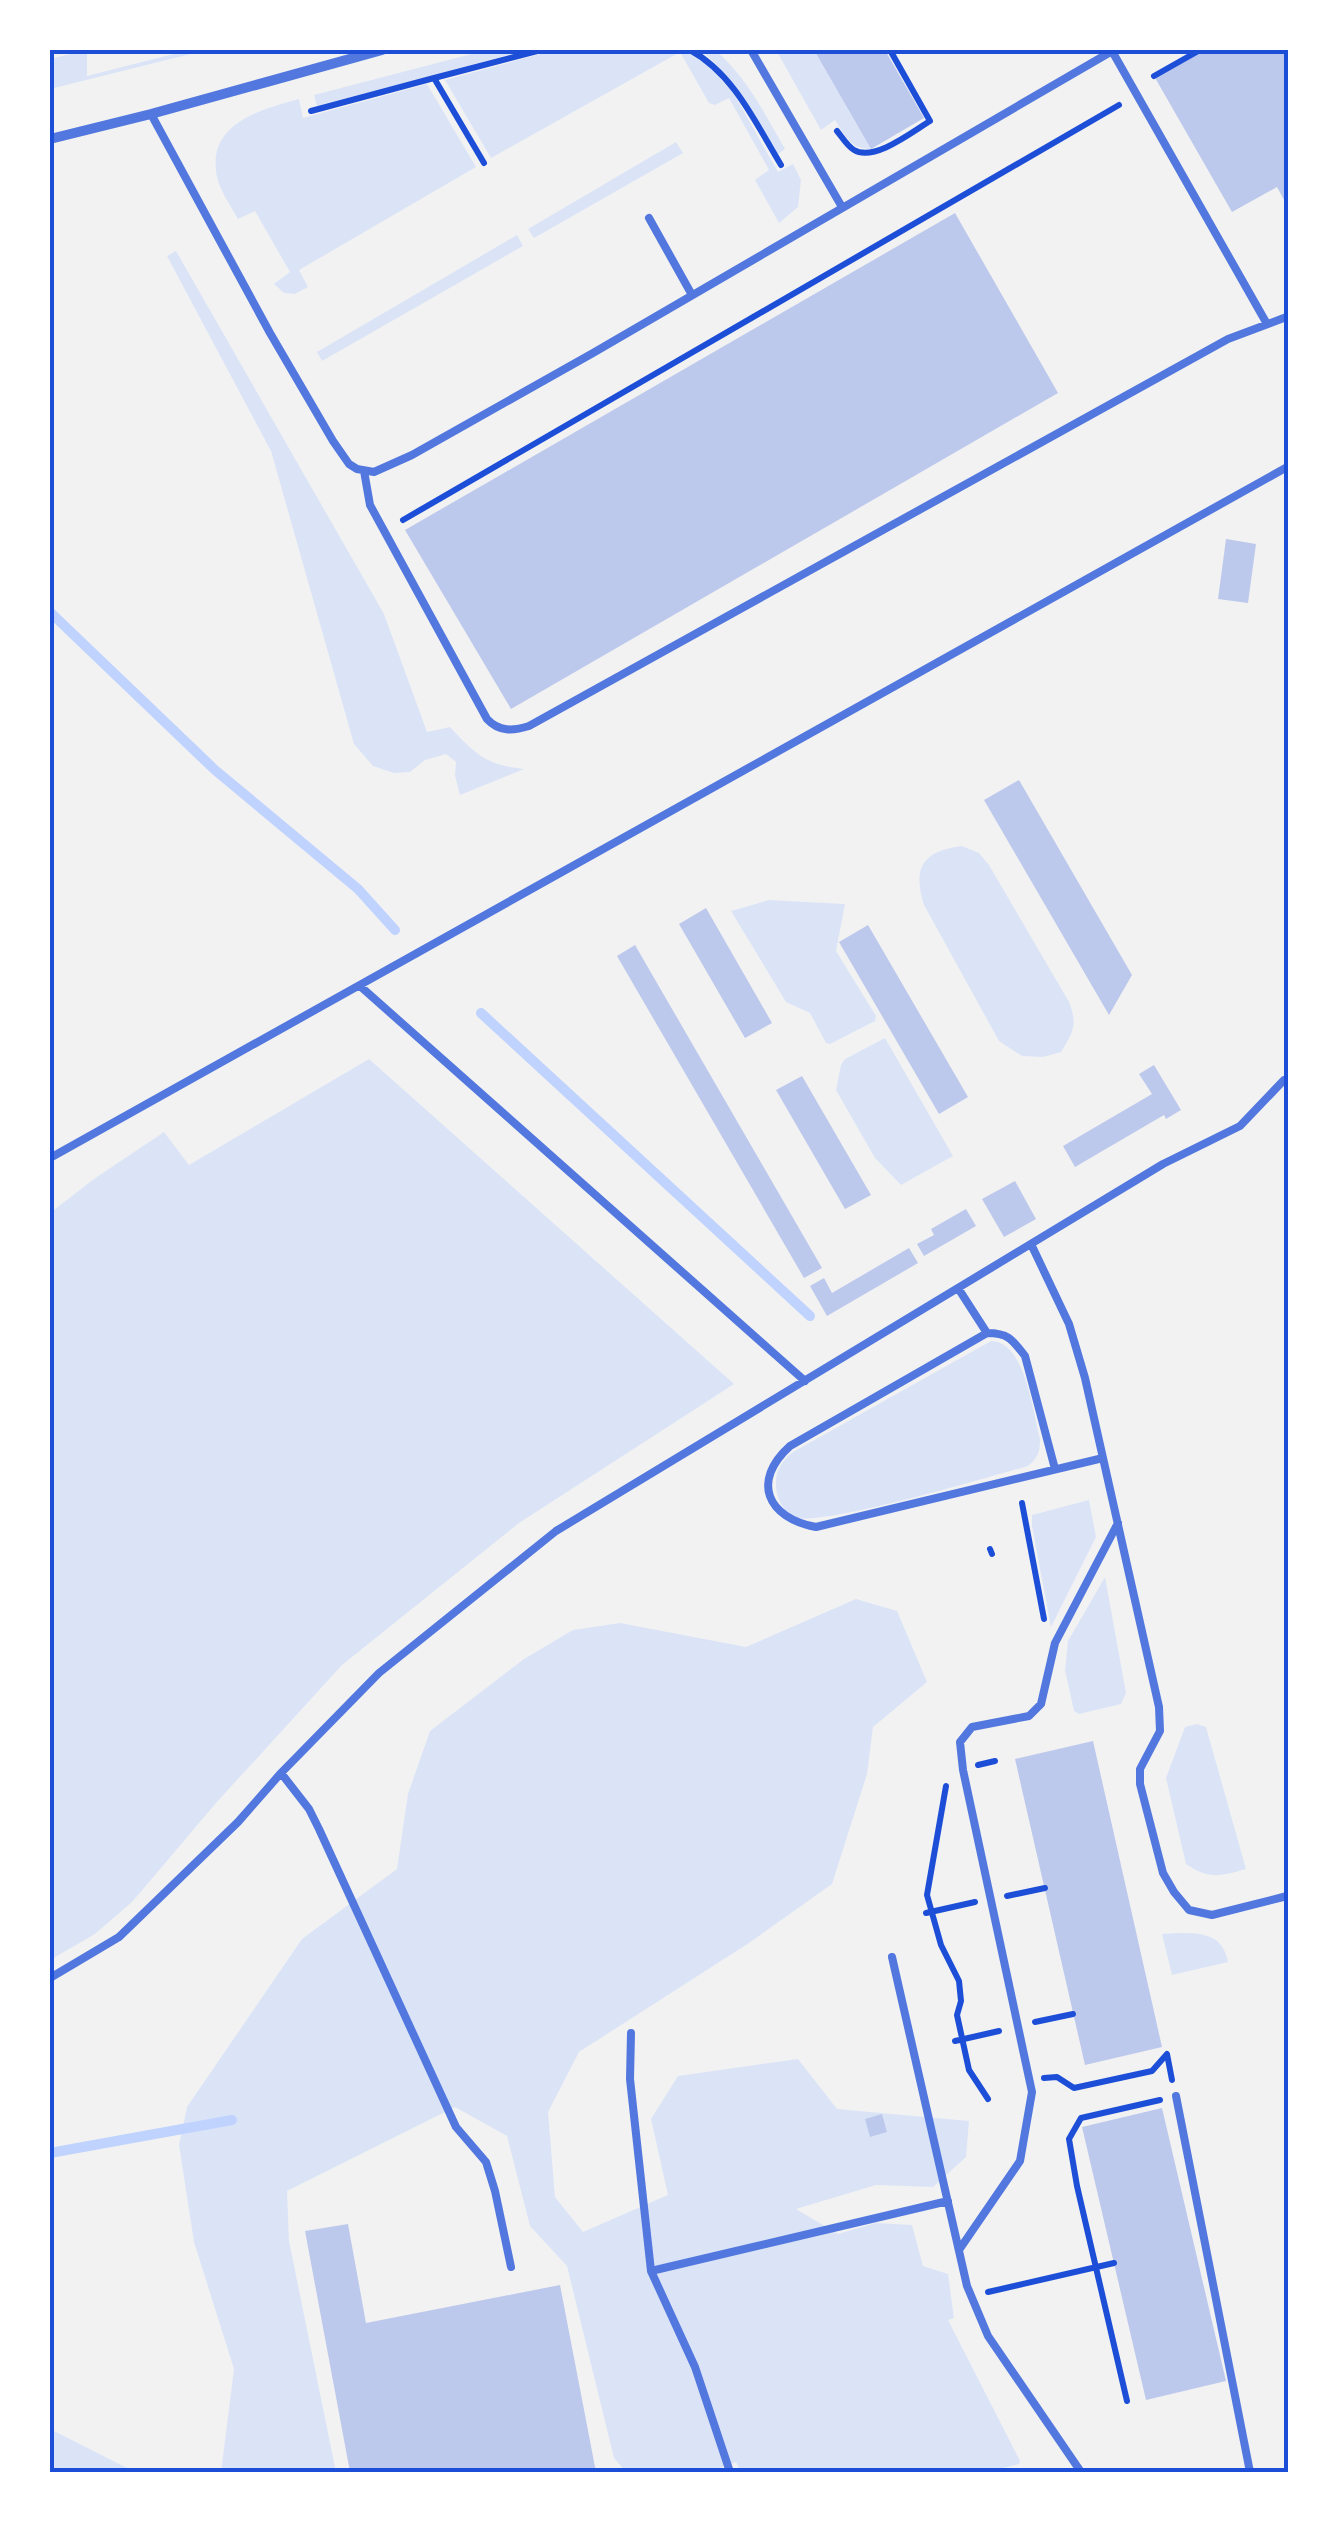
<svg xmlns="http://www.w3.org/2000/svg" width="1339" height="2522" font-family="'PT Sans Narrow',sans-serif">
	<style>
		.green { fill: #dbe4f7 }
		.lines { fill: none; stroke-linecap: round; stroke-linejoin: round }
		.stream { stroke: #bfd3fe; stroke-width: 10 }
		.building { fill: #bdc9ec }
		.path { stroke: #1d4ed8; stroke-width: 6 }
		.service { stroke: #5277de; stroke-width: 8 }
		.minor { stroke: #5277de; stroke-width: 10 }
		.neatline { fill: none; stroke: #1d4ed8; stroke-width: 4 }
	</style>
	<rect width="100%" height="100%" fill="#f2f2f2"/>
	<path class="green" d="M87,50V76L189,50H207L50,89V59Z
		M487,50H527L317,106L314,95Z
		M555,50H684L707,64L734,94L778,172L793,164L801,180L798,207L779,223L755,180L769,170L729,98L715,105L709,103L680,52L491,158L445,80Z
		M700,50H715C747,77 764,113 785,149L777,155C755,116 736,78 700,50Z
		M776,50H814L871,149C850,149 845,136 835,120L821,130Z
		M427,84L476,167L299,270L308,287L295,294L284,293L274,284L290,272L255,211L238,219C231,206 220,191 217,177C206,123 260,110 299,99L303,118Z
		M676,142L683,153L534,238L528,229Z
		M517,235L523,246L322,361L317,352Z
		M176,251L384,614L427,732L450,727C475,754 486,765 524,769L460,795L455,776L456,762L446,754L425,760L410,772L394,773L373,766L354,744L271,451L167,256Z
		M962,846L979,853L989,865L1069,1002C1078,1025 1073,1032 1061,1052L1043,1057L1022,1056L999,1041L924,905C912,867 923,851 962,846Z
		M769,900L845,904L836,951L876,1016L875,1021L830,1044L826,1043L810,1013L786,1002L731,911Z
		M885,1038L953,1156L901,1185L875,1158L836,1090L841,1065L845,1059Z
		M369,1059L734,1384L519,1523L342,1665L216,1803L133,1901L95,1934L50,1960V1213L94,1179L164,1132L189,1165Z
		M991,1341C1025,1341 1033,1412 1040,1439C1040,1452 1038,1458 1028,1466C992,1476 819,1528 794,1517C782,1511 776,1496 776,1485C775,1470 782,1461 793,1452Z
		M1089,1500L1096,1537L1051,1627L1032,1526V1515Z
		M1105,1577L1126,1693L1121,1704L1079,1714L1074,1711L1065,1670L1068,1641Z
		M856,1599L897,1611L927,1682L873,1727L867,1774L832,1884L749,1943L579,2052L548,2112L555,2197L583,2232L668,2195L651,2119L678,2076L798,2059L837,2109L969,2121L966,2157L933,2187L876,2185L796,2209L838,2234L876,2223L912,2225L923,2266L948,2274L954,2318L948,2320L1020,2461L1019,2464L988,2472H741L736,2462L710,2472H626L614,2458L567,2266L530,2226L507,2136L455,2107L287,2191L289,2241L336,2472H221L234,2369L194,2242L179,2145L187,2107L302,1939L397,1869L408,1794L430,1731L524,1659L573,1630L620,1623L746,1647Z
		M1197,1724L1206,1727L1246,1869C1221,1876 1209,1880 1186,1864L1166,1778L1185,1727Z
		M1178,1933C1202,1933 1223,1934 1228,1962L1172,1975L1162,1934Z
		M50,2429L135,2472H50Z"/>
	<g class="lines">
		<path class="stream" d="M50,612L215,770L358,889L395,930
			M481,1013L810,1316
			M50,2153L232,2120"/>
	</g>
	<path class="building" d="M814,50H885L924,118L871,149Z
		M1200,50H1289V209L1277,187L1232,212L1154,76Z
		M955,213L1058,393L511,709L405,530Z
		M1226,539L1256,544L1248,603L1218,599Z
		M1019,780L1132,975L1109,1015L984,800Z
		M706,908L772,1023L745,1038L679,924Z
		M868,925L968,1097L939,1114L839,942Z
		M635,945L822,1268L804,1278L617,956Z
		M1154,1065L1181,1110L1166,1119L1164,1115L1075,1167L1063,1146L1152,1094L1139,1074Z
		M802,1076L871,1195L845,1209L776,1090Z
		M1015,1181L1036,1219L1004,1237L982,1199Z
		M966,1209L976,1226L924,1256L917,1244L934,1235L931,1229Z
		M909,1248L918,1263L827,1316L810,1286L824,1278L832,1293Z
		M1093,1741L1162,2047L1085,2065L1015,1759Z
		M1162,2108L1226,2381L1146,2400L1082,2127Z
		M882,2114L887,2132L870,2137L865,2119Z
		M348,2224L366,2323L560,2285L596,2472H350L305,2231Z"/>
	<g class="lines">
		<path class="path" d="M690,50C734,74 756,124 781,165
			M1154,76L1200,50
			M434,78L541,50
			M311,111L434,78L484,163
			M837,131C842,137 847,146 854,150C874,162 912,132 930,121L890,50
			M403,520L1119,105
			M1022,1503L1044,1619
			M990,1549L992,1554
			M978,1765L995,1761
			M946,1786L927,1895L941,1945L959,1981L961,2001L957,2015L969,2070L988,2099
			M1007,1896L1045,1888
			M926,1913L975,1902
			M1035,2022L1073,2014
			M955,2041L999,2031
			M1044,2078L1057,2077L1074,2088L1152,2071L1167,2054L1172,2080
			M988,2292L1114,2263
			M1127,2401L1077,2186L1069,2139L1081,2118L1160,2100"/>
		<path class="service" d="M751,50L842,207
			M1112,51L1267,324
			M151,114L270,333L333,441L349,464L357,469L374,472L412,455L593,353L1114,50
			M649,218L692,295
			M364,471L370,505L487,719C499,732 513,731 529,726L1228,339L1289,316
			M360,986L805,1381
			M50,1158L1289,466
			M1031,1244L1069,1324L1085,1378L1159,1707L1160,1731L1140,1769V1784L1163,1873L1174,1892L1189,1910L1212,1915L1287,1896
			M958,1288L987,1333
			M1055,1469L1025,1356C1012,1339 1008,1333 987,1333L790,1446C751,1481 767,1518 816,1527L1103,1458
			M281,1773L309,1809L319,1829L456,2127L486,2162L495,2191L511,2267
			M892,1957L967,2286L988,2336L1081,2472
			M50,1978L119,1937L238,1822L281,1773L379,1673L556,1531L1163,1164L1240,1126L1284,1080L1289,1081
			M631,2033L630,2079L651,2271L695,2367L730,2472
			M1176,2096L1250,2472
			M959,2250L1020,2161L1032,2092L963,1770L960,1742L972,1727L1029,1716L1041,1704L1055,1643L1118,1523
			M651,2271L948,2201"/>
		<path class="minor" d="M50,139L151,114L382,50"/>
	</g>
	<rect width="1339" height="2522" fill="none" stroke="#ffffff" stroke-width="105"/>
	<rect x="52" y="52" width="1234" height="2418" class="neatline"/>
</svg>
